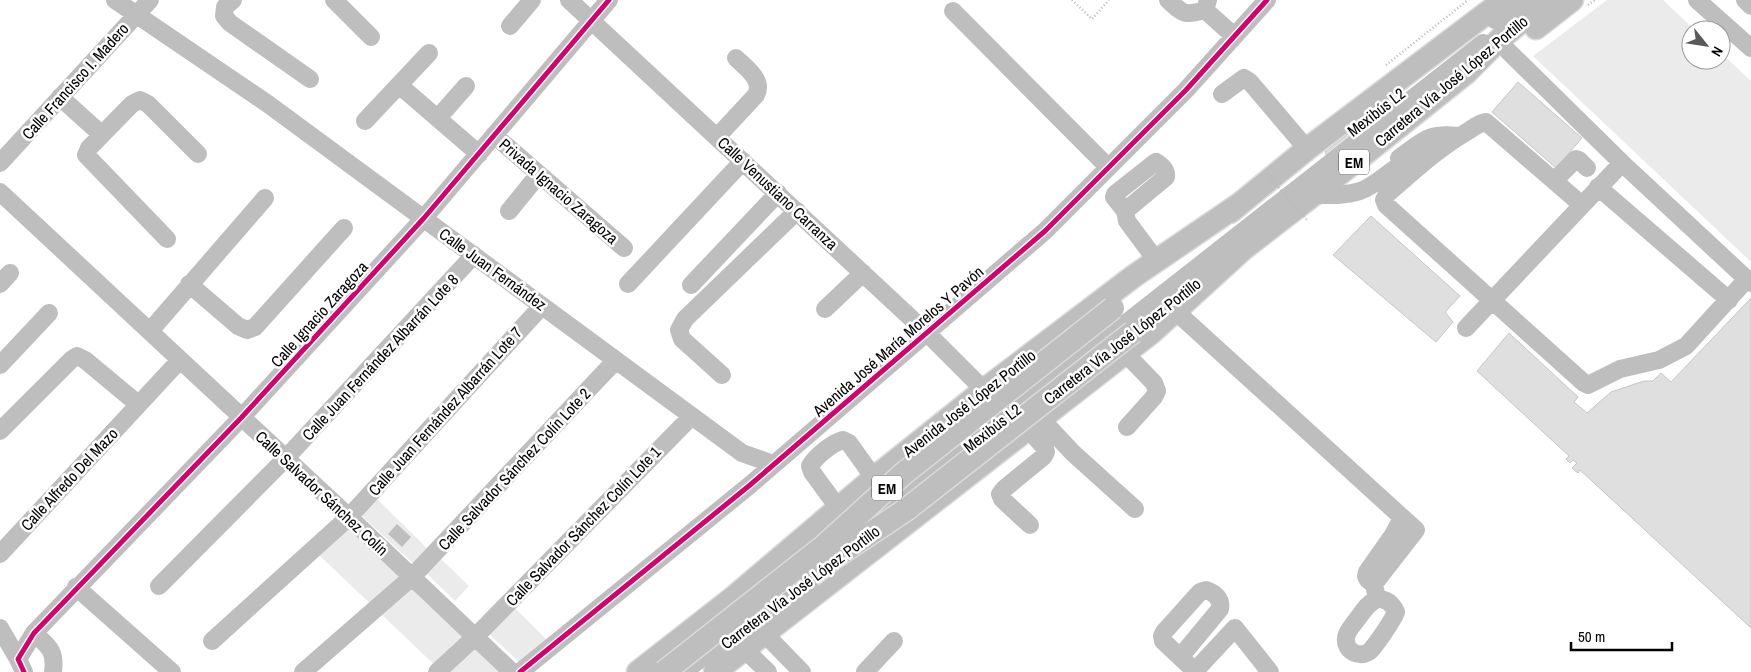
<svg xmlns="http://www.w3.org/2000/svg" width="1751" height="672" font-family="'Archivo Narrow',sans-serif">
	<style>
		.green { fill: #ebebeb }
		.water { fill: #bebebe }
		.building { fill: #dfdfdf; stroke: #c6c6c6 }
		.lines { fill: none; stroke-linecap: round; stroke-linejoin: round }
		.major-casing { stroke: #dbdbdb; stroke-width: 25 }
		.path { stroke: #b9b9b9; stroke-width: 2.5; stroke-dasharray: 1 2.5; stroke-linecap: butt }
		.minor { stroke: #bebebe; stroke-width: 18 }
		.major { stroke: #bebebe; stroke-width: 22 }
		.major-bridge-casing { stroke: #dbdbdb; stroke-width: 25; stroke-linecap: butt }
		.path-bridge { stroke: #b9b9b9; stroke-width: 2.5; stroke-dasharray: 1 2.5; stroke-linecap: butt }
		.major-bridge { stroke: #bebebe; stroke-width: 22 }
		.cycleway-casing { stroke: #fff; stroke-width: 8 }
		.cycleway { stroke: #d6006c; stroke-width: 5 }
		.labels { text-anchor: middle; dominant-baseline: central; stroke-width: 5; stroke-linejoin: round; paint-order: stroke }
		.shield { fill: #fff; stroke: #4c4c4c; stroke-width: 1 }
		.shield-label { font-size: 15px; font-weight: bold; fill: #000 }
		.street-label { font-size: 16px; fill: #000; stroke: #fff }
	</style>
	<rect width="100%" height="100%" fill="#fff"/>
	<path class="green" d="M1607,0H1663L1695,30H1691V60H1721V53L1751,81V262L1533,56Z
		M376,498L432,553L418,568L361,515Z
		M349,528L501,672H442L319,555Z
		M441,559L469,586L455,601L427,574Z
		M511,604L547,640L520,663L485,630Z"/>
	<path class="water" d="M397,524L411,537L402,547L388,534Z"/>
	<path class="building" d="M1518,82L1582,138L1556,168L1492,112Z
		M1395,97L1399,108L1328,158L1325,152Z
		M1371,216L1460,296L1445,312L1453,322L1436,342L1333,255Z
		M1751,298V628L1580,470L1578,473L1572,468L1577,463L1573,460L1570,463L1566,459L1569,456L1477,371L1509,333L1578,397L1574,402L1587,413L1611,392L1644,381H1653L1661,373L1671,382Z"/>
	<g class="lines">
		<g class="major-casing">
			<path id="major" d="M1536,28L1572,0
				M1230,212L1307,149L1504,0
				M1229,260L1313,195L1466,73L1500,39L1548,0
				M638,672L734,597L874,478L984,390L1134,276L1241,203
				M715,672L1151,333L1241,251"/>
		</g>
		<path class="path" d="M1072,0L1092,19L1109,0
			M1588,5L1595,0
			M1386,65L1468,0"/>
		<path class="minor" d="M115,0L268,104L742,453L773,464
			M233,0L225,7L224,16L230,23L310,79
			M334,0L371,37
			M569,0L927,333L984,390
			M1168,0C1183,14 1185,16 1205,10
			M1208,0L1205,10L1234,36
			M1697,0L1751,48
			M1745,0L1751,6
			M953,11L1108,167
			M1495,20L1521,0
			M510,26L532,0
			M1508,51L1622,163L1751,283
			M399,85L479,154
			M1222,94L1244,78L1250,82L1307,149
			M60,97L102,135
			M438,118L466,86
			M365,121L429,53
			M494,135L624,248
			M717,137L756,95C764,80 746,68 736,58
			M1399,158C1423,141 1428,132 1459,136
			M0,163L150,0
			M1554,181L1576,159L1579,160L1587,168
			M1598,187L1729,300
			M0,192L349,517L512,672
			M1313,195C1328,195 1345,196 1360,191C1383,183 1400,156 1428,157
			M1582,205L1486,122C1478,123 1472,129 1465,133C1436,150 1412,173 1387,194L1384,200L1386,205L1584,383L1588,385L1620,369L1659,360L1686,346L1747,279
			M509,211L539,174
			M1125,211L1166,177C1167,170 1161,165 1156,162L1153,164L1115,194L1114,197L1125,211L1127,221L1156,260
			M167,239L86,155L89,148L132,104L140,100L148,104L198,154
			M0,284L10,273
			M189,284L238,326L247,330L255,327L344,228
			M628,284L743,161
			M691,285L778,193
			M825,309L863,273
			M1176,309L1183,318L1416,530L1374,584L1377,599
			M1466,328L1622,163
			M150,331L265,198
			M1125,353L1154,383L1157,391L1154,397L1127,427
			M0,365L49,313
			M722,375L682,339L679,330L685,319L797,211
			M1041,419L1073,453L1135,509
			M1028,429L1045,448L1046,452L1043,457L1004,489L1000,494L1002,499L1030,525
			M0,431L71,360L77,356L85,360L138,404
			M839,509L812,472L810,466C816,456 832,443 843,440L849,443L874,478
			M880,516L1483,43
			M0,554L180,360
			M1374,584L1368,580L1366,576L1367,572L1393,535L1402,518
			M159,586L286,458L474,255
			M76,587L172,672
			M1377,599C1387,599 1392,603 1396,612C1393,620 1376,645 1370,651C1360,659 1344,651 1346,638C1347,630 1354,624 1358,618C1364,610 1368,603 1377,599Z
			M757,626L802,672
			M0,628L18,659
			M34,633C48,646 56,650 53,672
			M212,641L349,517L542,306
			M736,641L768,672
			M1181,656L1220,609C1222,599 1215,593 1206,590L1200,592L1164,632L1162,636L1163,641L1196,672
			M1195,671L1235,628L1270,672
			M24,672L18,659L34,633L241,418L424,218L609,0
			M303,672L412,577L616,360
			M437,672L475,637L692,416
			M520,672L750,485L1045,231L1186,90L1267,0
			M684,672L818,565
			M865,672L894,641"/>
		<use href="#major" class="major"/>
		<g class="major-bridge-casing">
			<path id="major-bridge" d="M811,576L832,559L907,509L1133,332
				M664,672L824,546L903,474L1113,308"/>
		</g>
		<path class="path-bridge" d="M1265,171L1307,220"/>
		<use href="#major-bridge" class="major-bridge"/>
		<g class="cycleway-casing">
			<path id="cycleway" d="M24,672L18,659L34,633L241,418L424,218L609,0
				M520,672L750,485L1045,231L1186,90L1267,0"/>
		</g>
		<use href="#cycleway" class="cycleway"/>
	</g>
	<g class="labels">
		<g class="shield">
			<rect x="1339" y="149.5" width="30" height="25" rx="4"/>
			<rect x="872" y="475.5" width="30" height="25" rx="4"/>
		</g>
		<g class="shield-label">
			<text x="1354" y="162">EM</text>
			<text x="887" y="488">EM</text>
		</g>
		<g class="street-label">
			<text transform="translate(75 81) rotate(-48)">Calle Francisco I. Madero</text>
			<text transform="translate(1451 81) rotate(-40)">Carretera Vía José López Portillo</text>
			<text transform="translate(1376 112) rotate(-38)">Mexibús L2</text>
			<text transform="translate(559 191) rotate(41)">Privada Ignacio Zaragoza</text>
			<text transform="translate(778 193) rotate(43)">Calle Venustiano Carranza</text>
			<text transform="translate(493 269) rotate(36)">Calle Juan Fernández</text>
			<text transform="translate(319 314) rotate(-48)">Calle Ignacio Zaragoza</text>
			<text transform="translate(898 341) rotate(-41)">Avenida José María Morelos Y Pavón</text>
			<text transform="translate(1122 341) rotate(-38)">Carretera Vía José López Portillo</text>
			<text transform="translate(380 357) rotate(-47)">Calle Juan Fernández Albarrán Lote 8</text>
			<text transform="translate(969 403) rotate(-38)">Avenida José López Portillo</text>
			<text transform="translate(445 411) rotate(-48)">Calle Juan Fernández Albarrán Lote 7</text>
			<text transform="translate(992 428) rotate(-38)">Mexibús L2</text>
			<text transform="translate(514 469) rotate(-47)">Calle Salvador Sánchez Colín Lote 2</text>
			<text transform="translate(69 479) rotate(-47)">Calle Alfredo Del Mazo</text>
			<text transform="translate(322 493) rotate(43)">Calle Salvador Sánchez Colín</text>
			<text transform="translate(583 526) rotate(-46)">Calle Salvador Sánchez Colín Lote 1</text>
			<text transform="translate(800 587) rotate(-37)">Carretera Vía José López Portillo</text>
		</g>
	</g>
	<g transform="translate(1706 45) rotate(120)"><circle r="24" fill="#ffffff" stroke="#999999"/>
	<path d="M0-4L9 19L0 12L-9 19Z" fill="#595959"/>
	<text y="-8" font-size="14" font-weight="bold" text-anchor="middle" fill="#000000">N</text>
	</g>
	<path d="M1571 642v8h101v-8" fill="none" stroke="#000000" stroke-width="2.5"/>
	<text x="1578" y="642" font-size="15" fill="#000000" stroke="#ffffff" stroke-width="4" paint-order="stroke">50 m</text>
</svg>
